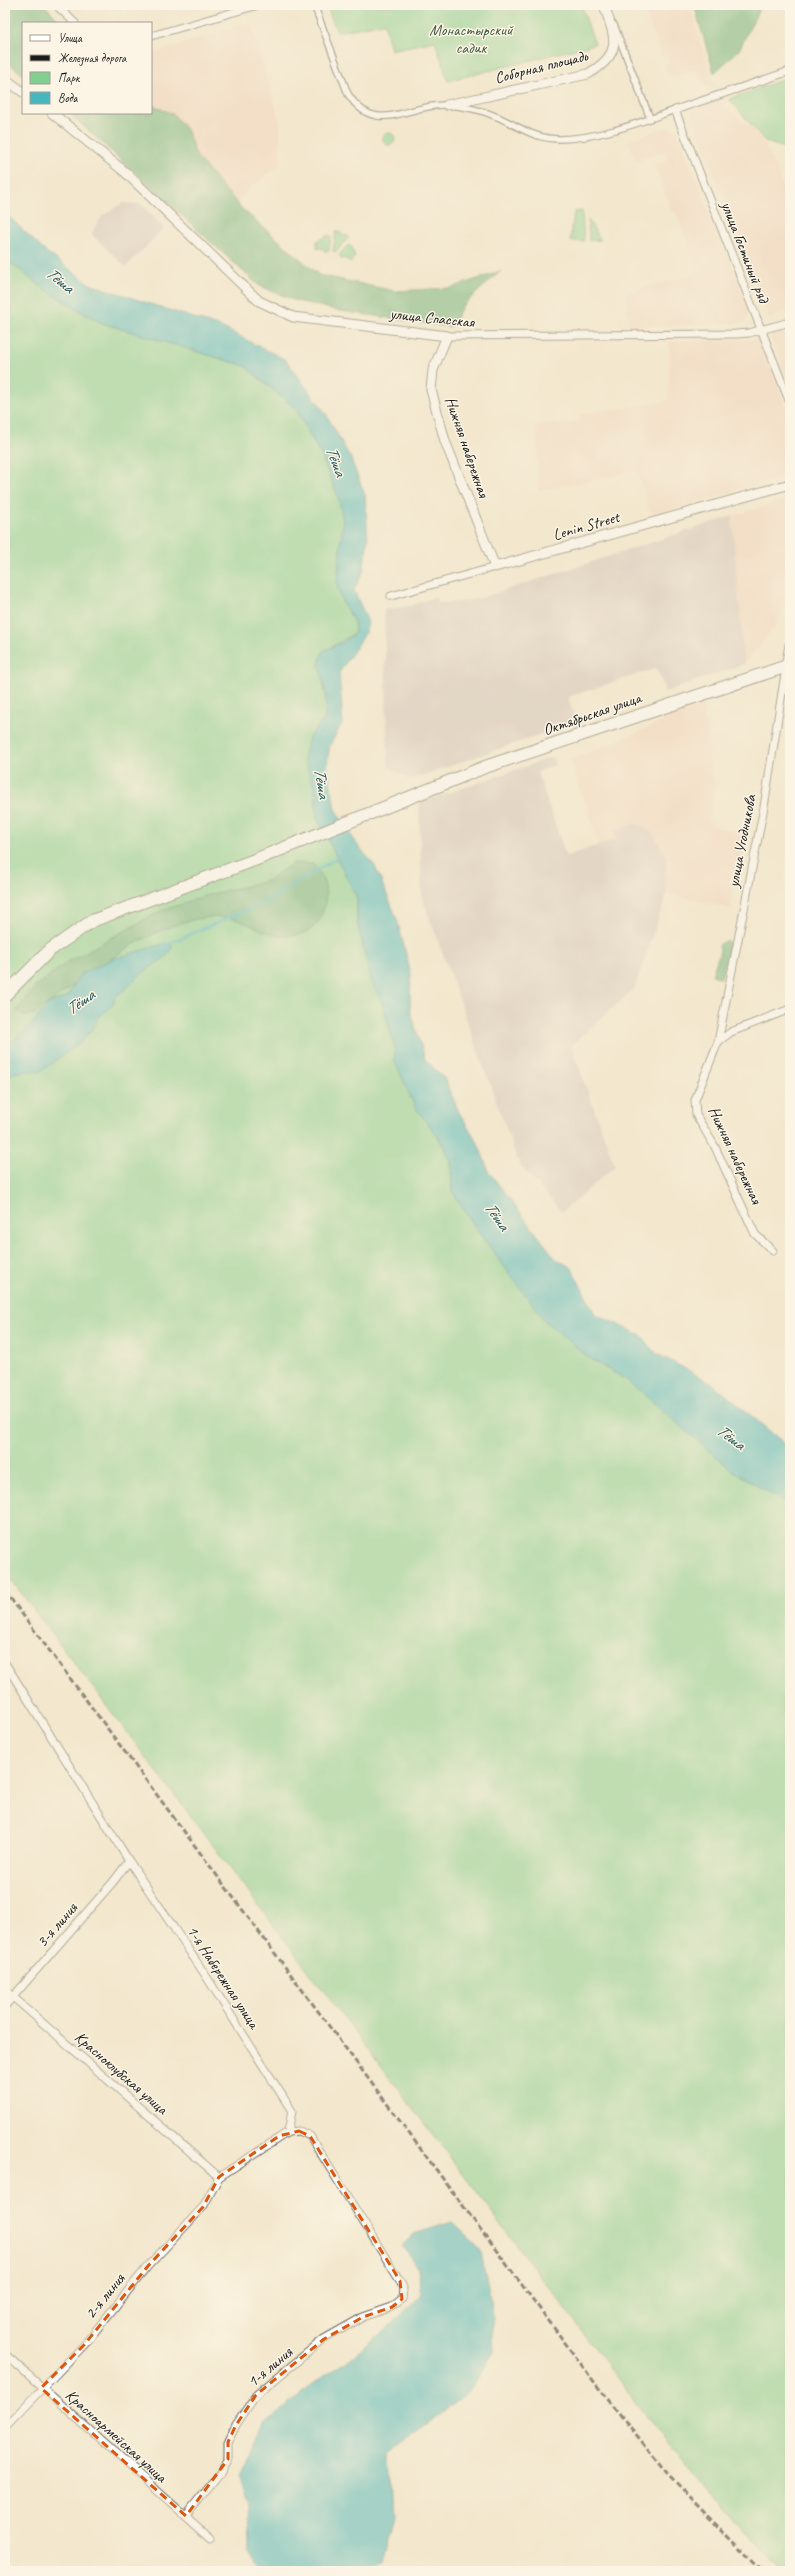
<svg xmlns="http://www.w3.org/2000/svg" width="795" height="2576" font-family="Caveat,sans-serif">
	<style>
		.built { fill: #f3d4be }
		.industrial { fill: #cfc0ba }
		.green { fill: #82d08f; stroke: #4f7656 }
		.forest { fill: #69b27a; stroke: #42674b }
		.water { fill: #47b7bd; stroke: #326a6c }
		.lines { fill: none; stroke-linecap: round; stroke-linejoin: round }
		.stream { stroke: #47b7bd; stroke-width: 3 }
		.pedestrian-casing { stroke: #67635a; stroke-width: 8 }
		.minor-casing { stroke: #67635a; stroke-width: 9 }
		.tertiary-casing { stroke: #67635a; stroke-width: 11 }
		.primary-casing { stroke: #67635a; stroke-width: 14 }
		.pedestrian { stroke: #fff; stroke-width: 5.5 }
		.minor { stroke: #fff; stroke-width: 7 }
		.tertiary { stroke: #fff; stroke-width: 9 }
		.primary { stroke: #fff; stroke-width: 12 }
		.rail { stroke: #1c1c1c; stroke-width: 3; stroke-dasharray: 6 3; stroke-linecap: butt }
		.marked { fill: none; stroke: #de560d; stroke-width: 3; stroke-dasharray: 8 5; stroke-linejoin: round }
		.labels { text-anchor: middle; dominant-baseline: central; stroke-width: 3; stroke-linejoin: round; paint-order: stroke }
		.park-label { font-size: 16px; fill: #405b44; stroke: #fcf5e5 }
		.street-label { font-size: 16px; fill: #1c1c1c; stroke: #fcf5e5 }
		.water-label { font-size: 17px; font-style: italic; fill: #2d5a5c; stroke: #fcf5e5 }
	</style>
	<rect width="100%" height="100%" fill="#fcf5e5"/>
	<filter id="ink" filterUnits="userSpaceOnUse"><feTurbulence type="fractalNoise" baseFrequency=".025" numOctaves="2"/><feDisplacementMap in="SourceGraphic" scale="8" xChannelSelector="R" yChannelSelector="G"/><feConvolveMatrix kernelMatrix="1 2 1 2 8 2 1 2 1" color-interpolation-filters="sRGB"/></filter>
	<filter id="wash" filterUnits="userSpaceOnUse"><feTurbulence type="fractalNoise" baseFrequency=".012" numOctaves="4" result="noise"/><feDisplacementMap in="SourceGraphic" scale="16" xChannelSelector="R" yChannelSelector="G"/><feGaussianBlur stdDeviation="0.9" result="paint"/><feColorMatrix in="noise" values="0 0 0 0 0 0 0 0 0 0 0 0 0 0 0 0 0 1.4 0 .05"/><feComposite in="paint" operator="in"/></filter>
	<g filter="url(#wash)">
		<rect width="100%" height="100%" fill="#f3e8cd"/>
		<path class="built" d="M642,5H690L711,79L717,88L701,84L696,70L675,77L673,74L669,75L665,65L669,63L666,56L662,57Z
			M251,22L280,123V165L232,204L151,113V54Z
			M717,100L759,134L777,170L790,208V310L769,319L690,110Z
			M665,127L677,129L751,314L743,323L629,327L626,292L695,275L694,263L681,226L675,212H672L654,165L668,160L664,151L635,161L628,141Z
			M790,329V386L770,336Z
			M760,339L790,417V475L654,515L649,510L637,470L591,481L538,490L537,426L580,421V414L668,401L669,341Z
			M790,498V594L774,628L744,664L732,516Z
			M702,705L709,740L710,772L716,783L713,808L707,820L720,829L746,833L735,877L731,909L667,893L665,877L667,856L653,834L614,830L617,839L599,845L570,760Z"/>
		<path class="industrial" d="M123,203L141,204L164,228L126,267L91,234L102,216Z
			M732,516L744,664L665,692L657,668L568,697L576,722L410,780L388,766L384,610L409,606L435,597L439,603L459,602L481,598Z
			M553,757L555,765L537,772L566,856L617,839L614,830L634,824L640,825L653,834L667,856L665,877L667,893L635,988L571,1046L615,1166L562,1212L519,1164L422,897L419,803Z"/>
		<path class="green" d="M326,5H581L595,44L448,81L435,41L391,50L384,23L337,32Z
			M790,77V137L785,148L766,142L729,99Z
			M383 139a6 6 0 1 1 12 0a6 6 0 1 1-12 0Z
			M582,211L584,241H570L574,212Z
			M588,220L601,240L589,241Z
			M336,231L349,237L336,252L333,251Z
			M329,235L331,236L329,251L325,252L324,249L320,248L317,249V241Z
			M348,245L351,246L355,256L351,263L344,258L342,260L339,255Z
			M5,258C36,284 69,307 105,324L245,366L295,408L322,457L339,499L343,521L337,584L342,601L354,622L355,633L323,652L319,663L326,695L325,718L309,737L305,760L315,790L317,818L357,898V922L372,983L382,1002L394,1044L395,1062L451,1160L452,1191L590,1359L627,1380L790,1505V2571H786L738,2528L668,2444L5,1572Z"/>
		<path class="forest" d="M5,5H45L61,23H23V75L5,60Z
			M694,5H761L739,50L714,73Z
			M151,105L173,114L186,129L197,157L242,209L319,275L395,291L451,288L501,271L463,305L451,327L340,311L293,300L258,285L69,113H151Z
			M293,863L313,864C316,869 320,874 323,880C330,896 323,925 306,932C270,946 254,919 222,917C157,914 84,979 34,1014L25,1016L17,1010L36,986L69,961L159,912L207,895L268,881Z
			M727,940L730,947L721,978L712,975L720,951L719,944Z"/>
		<path class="water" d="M5,213L45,251L90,284L221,327L286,360L325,412L351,459L365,495L368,539L363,572L354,590L368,622L365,634L339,673L343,722L330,745L327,765L335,809L358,846L375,866L397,919L411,974L410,1009L425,1059L444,1078L459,1112L478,1143L489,1172L556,1259L571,1267L595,1314L641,1335L656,1353L713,1384L790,1448V1505L733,1471L627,1380L590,1359L545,1321L479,1233L452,1191L451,1160L439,1138L415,1107L395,1062L394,1044L382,1002L372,983L357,922V898L317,818L315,790L304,760L309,737L325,718L326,695L319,663L323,651L343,642L355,633L354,622L342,601L337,584L343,521L339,499L322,457L295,408L245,366L105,324C69,307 36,284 5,258Z
			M166,943L173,946L166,957L141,974L126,989L115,997L113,1005L99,1017L94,1027L81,1042L40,1072C28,1070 15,1071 5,1078V1047L27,1029L50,1003L67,997L81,974L112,959Z
			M452,2222L480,2248L491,2300L494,2352L472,2389L427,2425L390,2450L393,2517L380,2561L366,2571H260L250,2554L249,2506L239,2471L265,2424L311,2385L346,2362L391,2325L422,2294L418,2269L403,2246L414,2234Z"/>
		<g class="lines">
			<path class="stream" d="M165,945L263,903L340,856"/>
		</g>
	</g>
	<g filter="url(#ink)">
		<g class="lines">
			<g class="pedestrian-casing">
				<path id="pedestrian" d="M314,5L348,94C376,138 409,103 447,105C461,106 482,110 495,116C518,125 532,139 560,139C597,139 641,122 675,110
					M614,25L650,118"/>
			</g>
			<g class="minor-casing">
				<path id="minor" d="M56,5L75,23
					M151,36L258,5
					M790,71L675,110L790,403
					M447,336L736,334L749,333L790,322
					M391,596L495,567
					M718,1042L731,1032L790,1009
					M773,1251L755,1234L715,1147L696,1115L695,1100L718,1042L764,807L786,667
					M5,1663L129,1861L206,1976L292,2111L288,2132
					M5,1990L219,2177
					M5,2006L113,1882L129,1861
					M5,2354L210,2538
					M5,2427L84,2345L148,2266L203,2207L219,2177L288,2132L299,2131L310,2136L400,2281L403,2288L402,2299L392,2307L363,2317L324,2339L256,2395L236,2425L228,2442V2459L219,2475L186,2516"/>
			</g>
			<g class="tertiary-casing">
				<path id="tertiary" d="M5,79L23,92
					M447,105L588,74C624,53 615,38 604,5
					M52,113L125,172L259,301L293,317L447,336L433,370L431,390L445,441L495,567L790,484
					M786,667L790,645"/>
			</g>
			<g class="primary-casing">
				<path id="primary" d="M5,995L50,950L92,921L257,859L485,767L790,665"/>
			</g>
			<use href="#pedestrian" class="pedestrian"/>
			<use href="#minor" class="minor"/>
			<use href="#tertiary" class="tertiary"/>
			<use href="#primary" class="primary"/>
			<path class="rail" d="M5,1591L598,2387L667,2473L762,2571"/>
		</g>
	</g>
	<path d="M0 0H795V2576H0ZM299,2131L310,2136L400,2281L402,2299L392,2307L363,2317L324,2339L256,2395L236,2425L228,2442V2459L186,2516L41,2388L84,2345L148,2266L203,2207L219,2177L279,2136Z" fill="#f3e8cd" fill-opacity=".55" fill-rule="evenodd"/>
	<path class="marked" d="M299,2131L310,2136L400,2281L402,2299L392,2307L363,2317L324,2339L256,2395L236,2425L228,2442V2459L186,2516L41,2388L84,2345L148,2266L203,2207L219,2177L279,2136Z"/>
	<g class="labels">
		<g class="park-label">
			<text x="471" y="30">Монастырский<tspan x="471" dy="18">садик</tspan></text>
		</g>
		<g class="street-label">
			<text transform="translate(541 67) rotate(-14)">Соборная площадь</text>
			<text transform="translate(745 252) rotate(69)">улица Гостиный ряд</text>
			<text transform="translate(432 318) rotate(6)">улица Спасская</text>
			<text transform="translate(467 447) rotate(71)">Нижняя набережная</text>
			<text transform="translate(586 526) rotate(-16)">Lenin Street</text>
			<text transform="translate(592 714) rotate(-19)">Октябрьская улица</text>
			<text transform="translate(742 841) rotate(-79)">улица Угодникова</text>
			<text transform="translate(735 1155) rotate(65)">Нижняя набережная</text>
			<text transform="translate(57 1925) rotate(-49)">3-я линия</text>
			<text transform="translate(223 1977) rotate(57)">1-я Набережная улица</text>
			<text transform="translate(121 2073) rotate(41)">Красноклубская улица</text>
			<text transform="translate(105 2296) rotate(-51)">2-я линия</text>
			<text transform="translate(270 2367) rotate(-40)">1-я линия</text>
			<text transform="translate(116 2436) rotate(42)">Красноармейская улица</text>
		</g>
		<g class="water-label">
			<text transform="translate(60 280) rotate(39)">Тёша</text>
			<text transform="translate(336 461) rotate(69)">Тёша</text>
			<text transform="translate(322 783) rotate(81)">Тёша</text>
			<text transform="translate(80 1002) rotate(-35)">Тёша</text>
			<text transform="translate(497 1216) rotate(55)">Тёша</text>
			<text transform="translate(731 1437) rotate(37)">Тёша</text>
		</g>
	</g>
	<rect width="795" height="2576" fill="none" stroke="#fcf5e5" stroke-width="20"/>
	<rect x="22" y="22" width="130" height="92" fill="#fcf5e5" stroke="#a29e95"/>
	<rect x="30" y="35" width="20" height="6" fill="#ffffff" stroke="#a29e95"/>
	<text x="58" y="42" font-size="12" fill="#1c1c1c">Улица</text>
	<rect x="30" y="55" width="20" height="6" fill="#1c1c1c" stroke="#a29e95"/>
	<text x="58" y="62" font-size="12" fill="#1c1c1c">Железная дорога</text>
	<rect x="30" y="72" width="20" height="12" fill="#82d08f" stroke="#a29e95"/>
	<text x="58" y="82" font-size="12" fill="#1c1c1c">Парк</text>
	<rect x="30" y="92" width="20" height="12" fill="#47b7bd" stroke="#a29e95"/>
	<text x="58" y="102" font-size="12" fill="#1c1c1c">Вода</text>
</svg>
